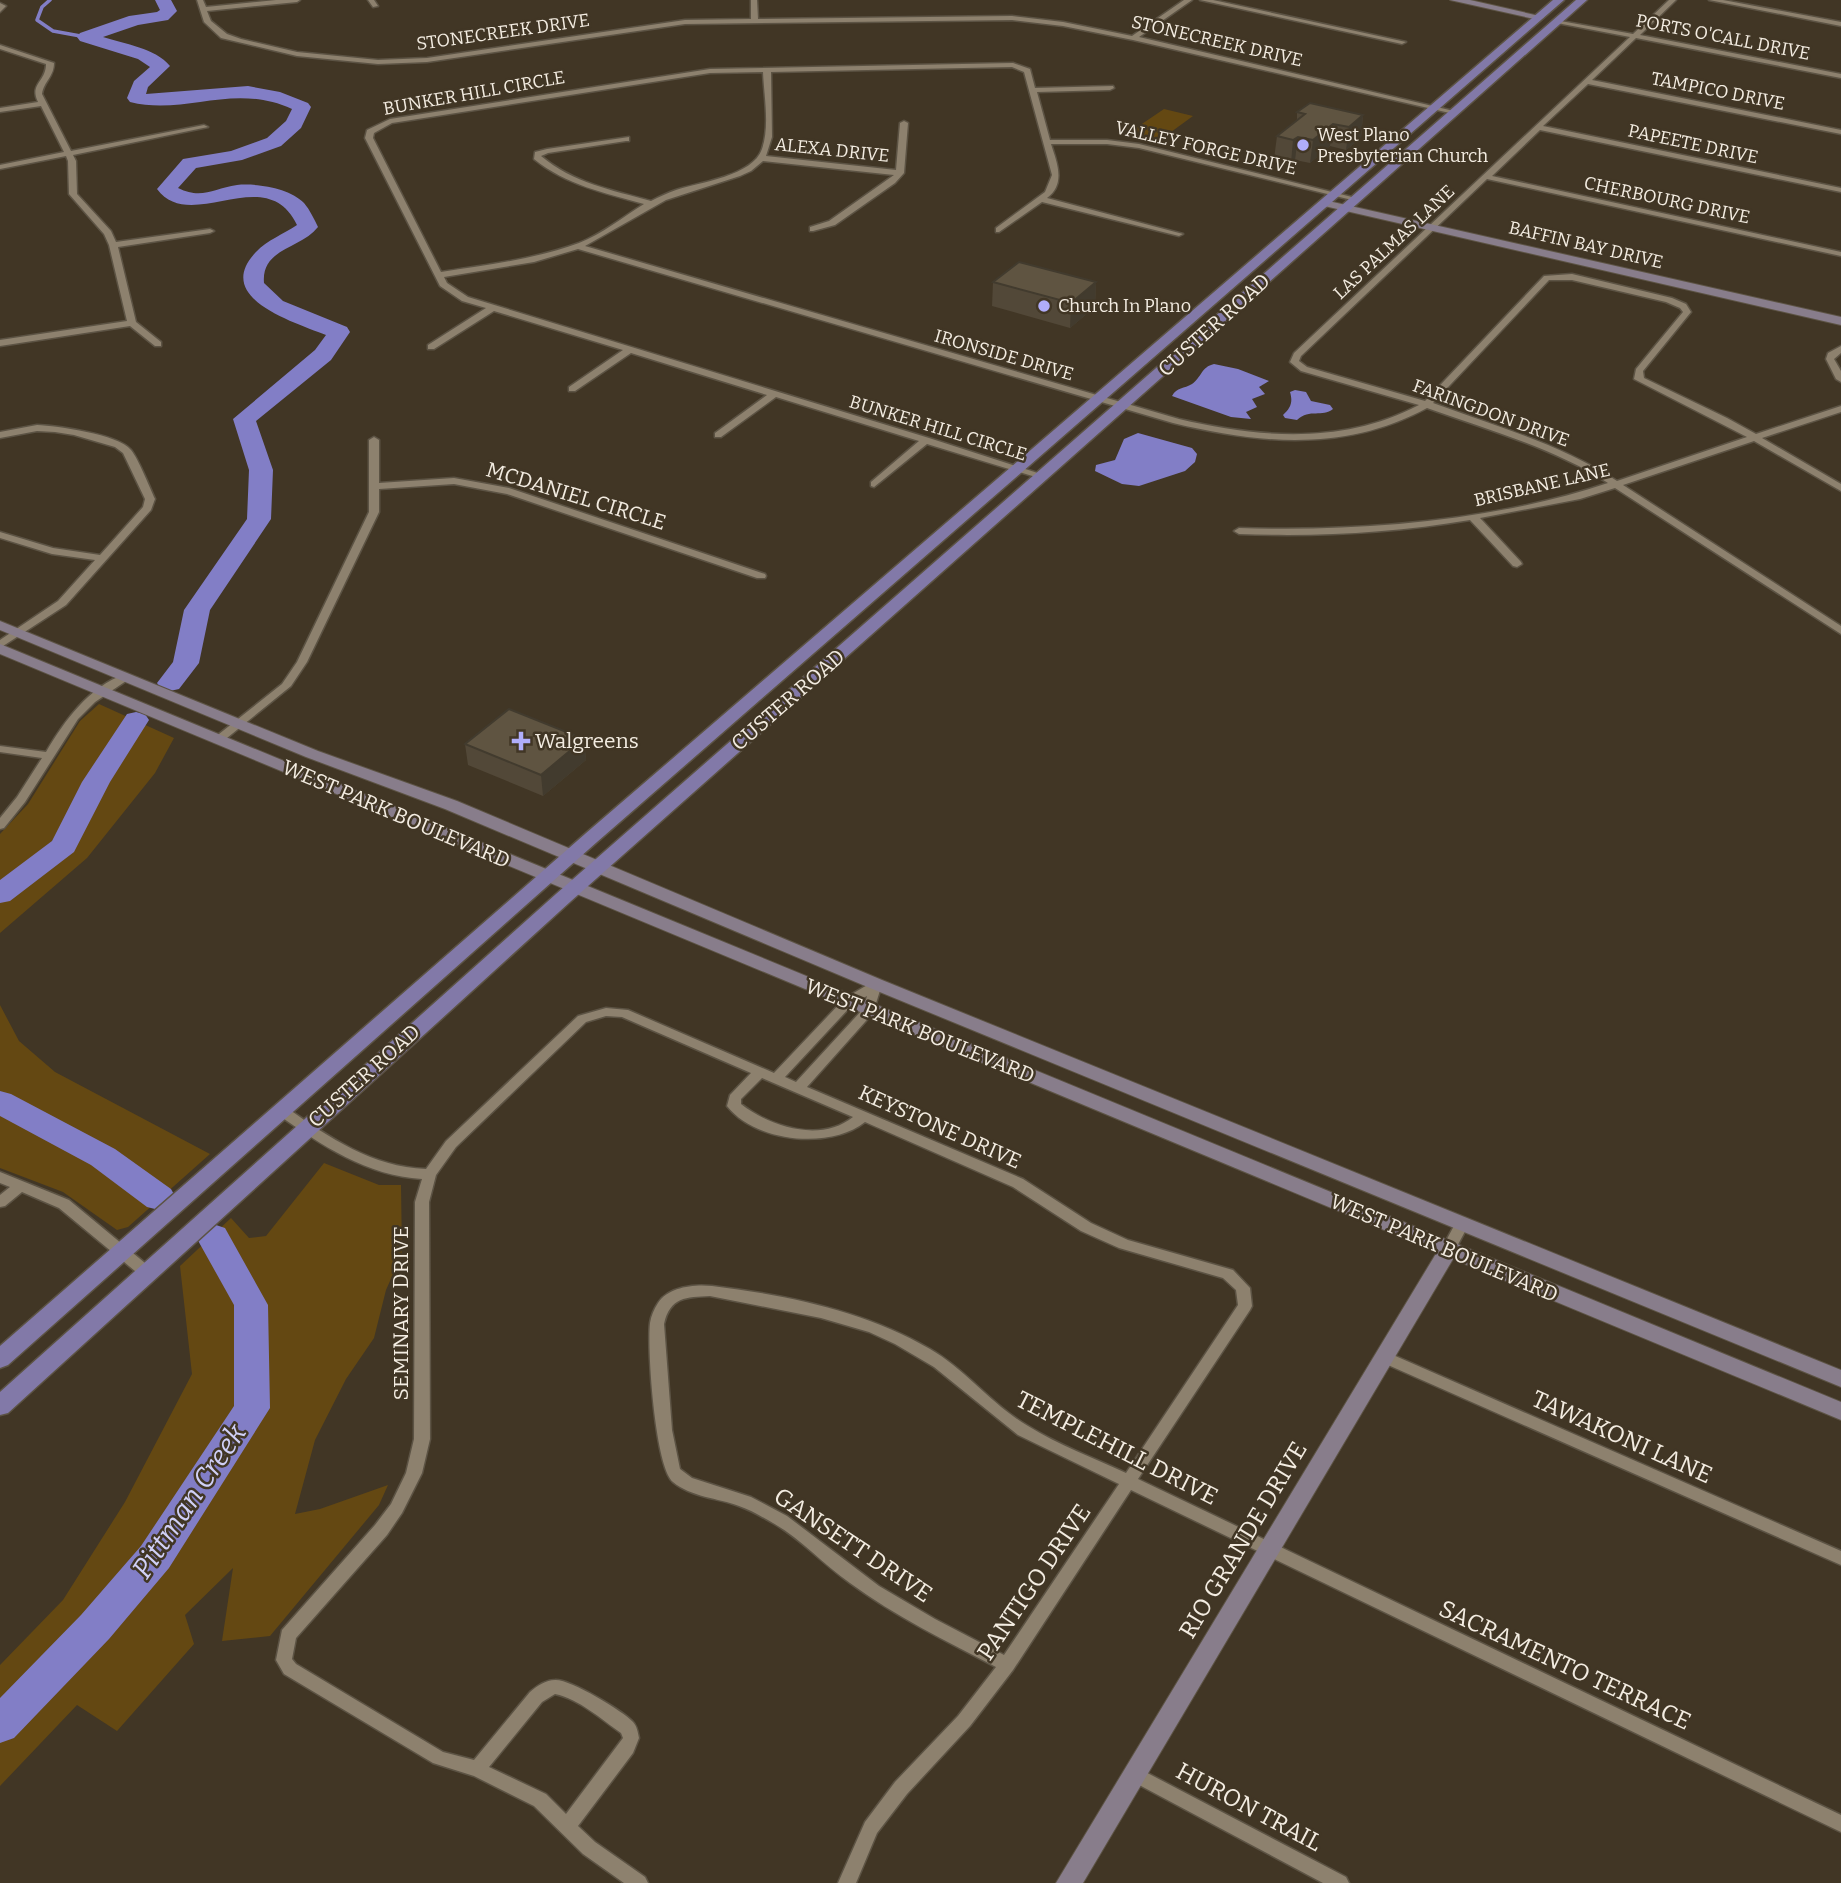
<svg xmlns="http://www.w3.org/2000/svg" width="1841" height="1883" font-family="Bitter,serif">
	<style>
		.green { fill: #644812 }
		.water { fill: #827ec6 }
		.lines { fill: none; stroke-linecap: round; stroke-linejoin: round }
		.stream { stroke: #827ec6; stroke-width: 3.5 }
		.river { fill: #827ec6; fill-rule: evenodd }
		.street-casing { stroke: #5c5344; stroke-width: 3 }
		.secondary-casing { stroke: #5c5344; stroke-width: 2 }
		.primary-casing { stroke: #5c5344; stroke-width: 3 }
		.street { fill: #8d816e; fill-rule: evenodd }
		.secondary { fill: #887d8b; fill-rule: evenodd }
		.primary { fill: #8279a8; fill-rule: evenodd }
		.wall { fill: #524838 }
		.shaded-wall { fill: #423b2e }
		.building { fill: #5f5441; stroke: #423b2e; stroke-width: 2 }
		.poi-dot { fill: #b0adfa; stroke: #413625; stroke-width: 2.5 }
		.labels { text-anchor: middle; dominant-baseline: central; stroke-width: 5; stroke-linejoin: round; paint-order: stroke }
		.far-street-label { font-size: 18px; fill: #f3ece1; stroke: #413625 }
		.far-poi-label { font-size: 18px; fill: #f3ece1; stroke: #413625; text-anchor: start }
		.street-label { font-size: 21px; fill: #f3ece1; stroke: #413625 }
		.poi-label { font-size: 21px; fill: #f3ece1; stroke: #413625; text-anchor: start }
		.near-street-label { font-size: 24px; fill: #f3ece1; stroke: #413625 }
		.near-water-label { font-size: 28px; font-style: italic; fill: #d0d0f7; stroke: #413625 }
	</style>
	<rect width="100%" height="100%" fill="#413625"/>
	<path class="green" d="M1164,109L1193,116L1160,140L1130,132Z
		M99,704L174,738L155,773L87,858L0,933V834L28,804L80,721Z
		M0,1005L19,1041L55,1072L210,1154L128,1227L117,1230L63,1192L0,1168Z
		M324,1163L379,1185H401L402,1254L386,1290L374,1338L346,1379L315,1440L295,1514L320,1509L388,1485L379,1505L270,1636L222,1641L233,1568L185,1615L194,1644L117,1731L77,1705L0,1786V1665L63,1600L125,1502L192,1374L180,1266L231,1218L249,1238L266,1236Z"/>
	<path class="water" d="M1214,364L1238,369L1269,381L1259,387L1265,394L1252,399L1257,407L1246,412L1251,419L1231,417L1172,396C1177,387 1184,389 1192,384C1202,377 1201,367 1214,364Z
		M1295,390L1306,392L1311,401L1330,405L1333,409C1322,418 1310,408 1297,420L1285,418L1283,415C1291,408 1293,402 1290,392Z
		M1138,433L1192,448L1197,454L1195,462L1185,471L1139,486L1122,484L1095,471L1096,465L1115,460L1124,439Z"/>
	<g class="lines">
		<path class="stream" d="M50,0L42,7L37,20L53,31L86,37"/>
		<path class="river" d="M155,0H171L177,11L168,20L138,25L103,37C125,44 155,48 170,66L148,87L146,94L248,86L280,92L308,103L311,107L301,128L281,146L242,160L196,168L178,188C202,200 214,188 237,185C256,183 290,188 304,203C310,210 314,219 318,227C301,249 261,248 264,283L283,301L347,327L350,332L331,360L256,421L273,470L271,519L210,610L199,663L179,689L170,691L161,689L157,683L173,662L184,610L247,519L249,470L233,419L315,350L326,335C294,322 212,298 256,252C267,240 284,234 297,225C266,160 191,235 157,189L183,159L231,151L267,138L286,121L292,109C232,82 186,116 130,102L127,98L134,81L150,67L138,59L80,41L77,37L80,33L129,16L157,12L160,10Z
			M136,712L145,714L149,720L110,782L74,852L10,901L0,903V880L52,841L82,782L127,714Z
			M0,1091L11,1094L115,1149L171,1189L176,1198L171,1207L159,1210L147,1207L91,1165L0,1116Z
			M213,1224L225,1228L268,1305L270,1408L169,1568L109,1639L14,1738L0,1743V1698L81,1615L141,1546L234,1406V1305L196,1237L201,1228Z"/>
		<g class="street-casing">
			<path id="street" d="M197,0H203L206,7L276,0H300L297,2L207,11L211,21L227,34L241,39L297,52L378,60L427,58L685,20L751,19V0H757L758,19L1012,16L1063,22L1132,36L1184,0H1192L1139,37L1458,112L1454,114L1133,40L1063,26L1012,20L685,24L427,62L378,64L297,56L221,38L204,22Z
				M368,0H374L378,6L373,7Z
				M1200,0H1213L1406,42L1402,44Z
				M1669,0H1676L1640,35L1841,74V78L1636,38L1592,80L1841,130V134L1588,84L1543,126L1841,188V192L1540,130L1492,176L1841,252V256L1487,179L1301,356L1299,361L1307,367L1425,401L1544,276L1572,274L1672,298L1686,304L1691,312L1643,371L1644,378L1727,418L1756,434L1841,406V412L1762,438L1841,484V491L1754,441L1623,485L1841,626V634L1615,488L1580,499L1480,518L1521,562L1522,564L1517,567L1513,566L1470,520C1393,533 1317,537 1239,534L1234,531L1239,528C1358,532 1495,521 1608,483C1554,448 1488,430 1427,408C1346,452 1260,444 1173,423L578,249L534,262L444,277L447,283L468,297L929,438L1047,476L1045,478H1039L927,444L874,487L871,486V482L919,441L776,397L721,437H715V433L767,395L631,353L575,391H569V387L623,350L494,311L434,349H428V345L486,308L462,301L440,286L365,138L367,130L390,119L710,69L1013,63L1030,69L1035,88L1113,86L1114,88L1110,90L1037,92L1050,140H1107L1139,144L1360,199L1356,201L1139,148L1107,144H1051C1057,163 1066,184 1047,198L1183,234L1179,236L1042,202L999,232H996V228L1045,192L1052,175L1024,72L1012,67L771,72L772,137L766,156L896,170L900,123L904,121L908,123L904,173L895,183L835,225L813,231H810V227L829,221L894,175L763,161L751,171L740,176L666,200L585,246L1179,419C1260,438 1343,445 1419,405L1301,371L1290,362L1294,353L1630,37L1557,23L1555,22V20L1633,34ZM763,72C764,96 770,125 762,149C753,176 700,182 676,190C667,193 659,197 651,201C612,190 573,183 541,156L548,153L626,141H629V137L547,149L535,152L534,159C566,185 605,193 644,204C623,217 602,234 579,243C535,259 488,265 441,272L373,138L374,133L392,123L710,73ZM1549,280H1572L1666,302L1680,308L1683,312L1636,369L1634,379L1747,437L1617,481C1561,444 1495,426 1433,403Z
				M1709,0H1723L1841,22V26Z
				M0,3L6,6L0,12Z
				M0,45L54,63C54,77 44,81 42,94L71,151L204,125L208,127L73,155L76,161L77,194L111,231L116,242L210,229L214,231L210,233L118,247L136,322L161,342V346H155L130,326L0,346V340L127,321L109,245L104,234L69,194L68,161L66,156L0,169V165L64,152L41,106L0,112V108L38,102C29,84 46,82 46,64L0,49Z
				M1841,346V353L1834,359L1841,371V382L1836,379L1826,359L1828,353Z
				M37,425C57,426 118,434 131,450C139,460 149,486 155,499L151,510L66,605L0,648V640L58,601L95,560L52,554L0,538V532L53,548L100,555L143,507L145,499L123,453L115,447L74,435L55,432L37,431L0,438V432Z
				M374,437L379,440V483L454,478L509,488L765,574L766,576L765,578H757L507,494L454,484L379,489V512L307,662L291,686L222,742H214L212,740L214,738L282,684L297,662L369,512V440Z
				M125,674L129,675L130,677L129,679L95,702L78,719L25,802L4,828L0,829V818L17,797L42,758L0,752V746L46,752C65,720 89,687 125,674Z
				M876,980L882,984L873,1013L807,1087L1023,1179L1091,1223L1128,1240L1233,1270L1250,1288L1252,1306L1250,1310L1138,1479L1841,1815V1832L1131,1490L1013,1670L970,1726L907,1794L877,1833L856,1883H838L865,1822L895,1782L958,1716L996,1667C946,1641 895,1616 850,1583C823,1564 801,1539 773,1523C762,1517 751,1510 739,1506C718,1498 691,1497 673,1482C655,1467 647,1348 650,1323C651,1316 654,1309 658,1303C668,1287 694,1284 712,1286C786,1295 865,1311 930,1349C966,1370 992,1405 1028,1426C1058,1445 1094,1458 1126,1473L1238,1305L1236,1290L1223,1278L1119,1248L1081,1231L1013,1187L865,1122C830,1150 755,1142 727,1106L730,1095L751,1073L622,1017L606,1016L586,1022L456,1147L436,1175L429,1202L430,1439L422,1473L402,1513L387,1535L296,1638L292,1659L296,1664L443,1752L474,1760L530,1692C537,1686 546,1680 555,1680C570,1679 623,1711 633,1722C637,1726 638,1733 639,1738L633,1753L578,1826L595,1842L645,1877L648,1883H624L583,1854L534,1806L474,1776L433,1763L284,1674L276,1660L282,1630L375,1525L391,1504L406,1473L414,1439L415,1202L422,1179C367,1176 321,1145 277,1114L275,1111L277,1108H287C330,1138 372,1167 426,1169L446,1141L578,1016L606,1008L628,1010L774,1073L845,998ZM867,996L863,1009L796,1082L785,1077L853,1004ZM762,1078L853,1117C821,1143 770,1127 741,1104V1099ZM710,1296L821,1318L869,1332L895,1344L934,1367L1018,1435L1119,1484L1004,1655L935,1619L879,1586L787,1516L751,1497L692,1478L680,1469L672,1430L664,1324C670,1297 686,1297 710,1296ZM555,1694C579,1699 601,1719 621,1733L623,1738L566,1814L546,1794L489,1767L542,1702Z
				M0,1172L69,1200L151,1268L153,1272L151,1276L146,1277L141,1276L59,1208L22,1192L5,1206L0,1207V1195L10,1187L0,1183Z
				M1462,1219L1467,1220L1469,1224L1455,1250L1453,1254L1448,1255L1443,1254L1441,1250L1455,1224L1457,1220Z
				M1384,1351L1841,1551V1565L1379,1361L1377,1357L1379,1353Z
				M1134,1766L1346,1877L1349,1883H1323L1128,1779L1125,1774L1128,1769Z"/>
		</g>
		<g class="secondary-casing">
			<path id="secondary" d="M1450,0H1470L1544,17L1539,20Z
				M1324,200L1841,317V325L1320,205L1318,203Z
				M0,621L318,751L457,801L882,980L1841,1370V1387L870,988L445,809L306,757L0,630Z
				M0,644L1841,1402V1420L1453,1259L1083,1883H1056L1437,1252L0,654Z"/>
		</g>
		<g class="primary-casing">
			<path id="primary" d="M1553,0H1564L597,842L8,1365L0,1368V1346L585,834Z
				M1576,0H1587L570,902L8,1413L0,1415V1392L556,894Z"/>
		</g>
		<use href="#street" class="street"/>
		<use href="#secondary" class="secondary"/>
		<use href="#primary" class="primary"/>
	</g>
	<path class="wall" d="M1297,112L1363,115L1361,138L1346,150L1330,146L1310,163L1295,160L1291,163L1274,159L1277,136L1297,120Z
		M993,282H1096L1095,307L1070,328L992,306Z
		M584,739L586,760L543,796L468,765L465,744Z"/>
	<path class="shaded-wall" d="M1363,115L1361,138L1346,150L1349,127Z
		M1333,124L1330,146L1310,163L1313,140Z
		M1298,137L1295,160L1291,163L1293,140Z
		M1096,282L1095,307L1070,328L1071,303Z
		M584,739L586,760L543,796L541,775Z"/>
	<path class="building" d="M1310,103L1363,115L1349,127L1333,124L1313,140L1298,137L1293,140L1277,136L1305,114L1297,112Z
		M1019,262L1096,282L1071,303L993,282Z
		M509,709L584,739L541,775L465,744Z"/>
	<g class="poi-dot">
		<circle cx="1303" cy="145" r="7"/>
		<circle cx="1044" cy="306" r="7"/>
		<path d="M517.5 730.5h7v7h7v7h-7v7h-7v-7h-7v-7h7z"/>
	</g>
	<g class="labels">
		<g class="far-street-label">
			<text transform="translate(503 32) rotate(-8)">STONECREEK DRIVE</text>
			<text transform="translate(1723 37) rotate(11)">PORTS O'CALL DRIVE</text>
			<text transform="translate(1217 41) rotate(13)">STONECREEK DRIVE</text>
			<text transform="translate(1718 91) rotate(11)">TAMPICO DRIVE</text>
			<text transform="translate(474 93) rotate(-10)">BUNKER HILL CIRCLE</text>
			<text transform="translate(1693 144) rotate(12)">PAPEETE DRIVE</text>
			<text transform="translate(1206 148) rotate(13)">VALLEY FORGE DRIVE</text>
			<text transform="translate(832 150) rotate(6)">ALEXA DRIVE</text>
			<text transform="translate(1667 200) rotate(12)">CHERBOURG DRIVE</text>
			<text transform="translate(1394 242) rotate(-43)">LAS PALMAS LANE</text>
			<text transform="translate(1586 245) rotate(13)">BAFFIN BAY DRIVE</text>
			<text transform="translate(1004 355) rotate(16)">IRONSIDE DRIVE</text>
			<text transform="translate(1491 413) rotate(20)">FARINGDON DRIVE</text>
			<text transform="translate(938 428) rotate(17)">BUNKER HILL CIRCLE</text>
			<text transform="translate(1542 485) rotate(-13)">BRISBANE LANE</text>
		</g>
		<g class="far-poi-label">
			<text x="1317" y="135">West Plano<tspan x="1317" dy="21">Presbyterian Church</tspan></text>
			<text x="1058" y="306">Church In Plano</text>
		</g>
		<g class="street-label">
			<text transform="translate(1214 325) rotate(-42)">CUSTER ROAD</text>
			<text transform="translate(576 496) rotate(17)">MCDANIEL CIRCLE</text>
			<text transform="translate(788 700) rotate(-41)">CUSTER ROAD</text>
			<text transform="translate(396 814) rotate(23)">WEST PARK BOULEVARD</text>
			<text transform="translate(920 1031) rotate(22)">WEST PARK BOULEVARD</text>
			<text transform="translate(364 1076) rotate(-42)">CUSTER ROAD</text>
			<text transform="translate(940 1127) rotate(24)">KEYSTONE DRIVE</text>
			<text transform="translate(1444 1248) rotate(23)">WEST PARK BOULEVARD</text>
			<text transform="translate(401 1313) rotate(-90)">SEMINARY DRIVE</text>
		</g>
		<g class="poi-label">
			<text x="535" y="741">Walgreens</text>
		</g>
		<g class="near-street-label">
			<text transform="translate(1622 1437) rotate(24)">TAWAKONI LANE</text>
			<text transform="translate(1117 1448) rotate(27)">TEMPLEHILL DRIVE</text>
			<text transform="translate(1243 1540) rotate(-59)">RIO GRANDE DRIVE</text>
			<text transform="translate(853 1545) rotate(34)">GANSETT DRIVE</text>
			<text transform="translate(1034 1582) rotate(-56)">PANTIGO DRIVE</text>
			<text transform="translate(1565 1665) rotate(25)">SACRAMENTO TERRACE</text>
			<text transform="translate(1249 1807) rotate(28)">HURON TRAIL</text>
		</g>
		<g class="near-water-label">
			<text transform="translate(189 1501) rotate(-56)">Pittman Creek</text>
		</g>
	</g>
</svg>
